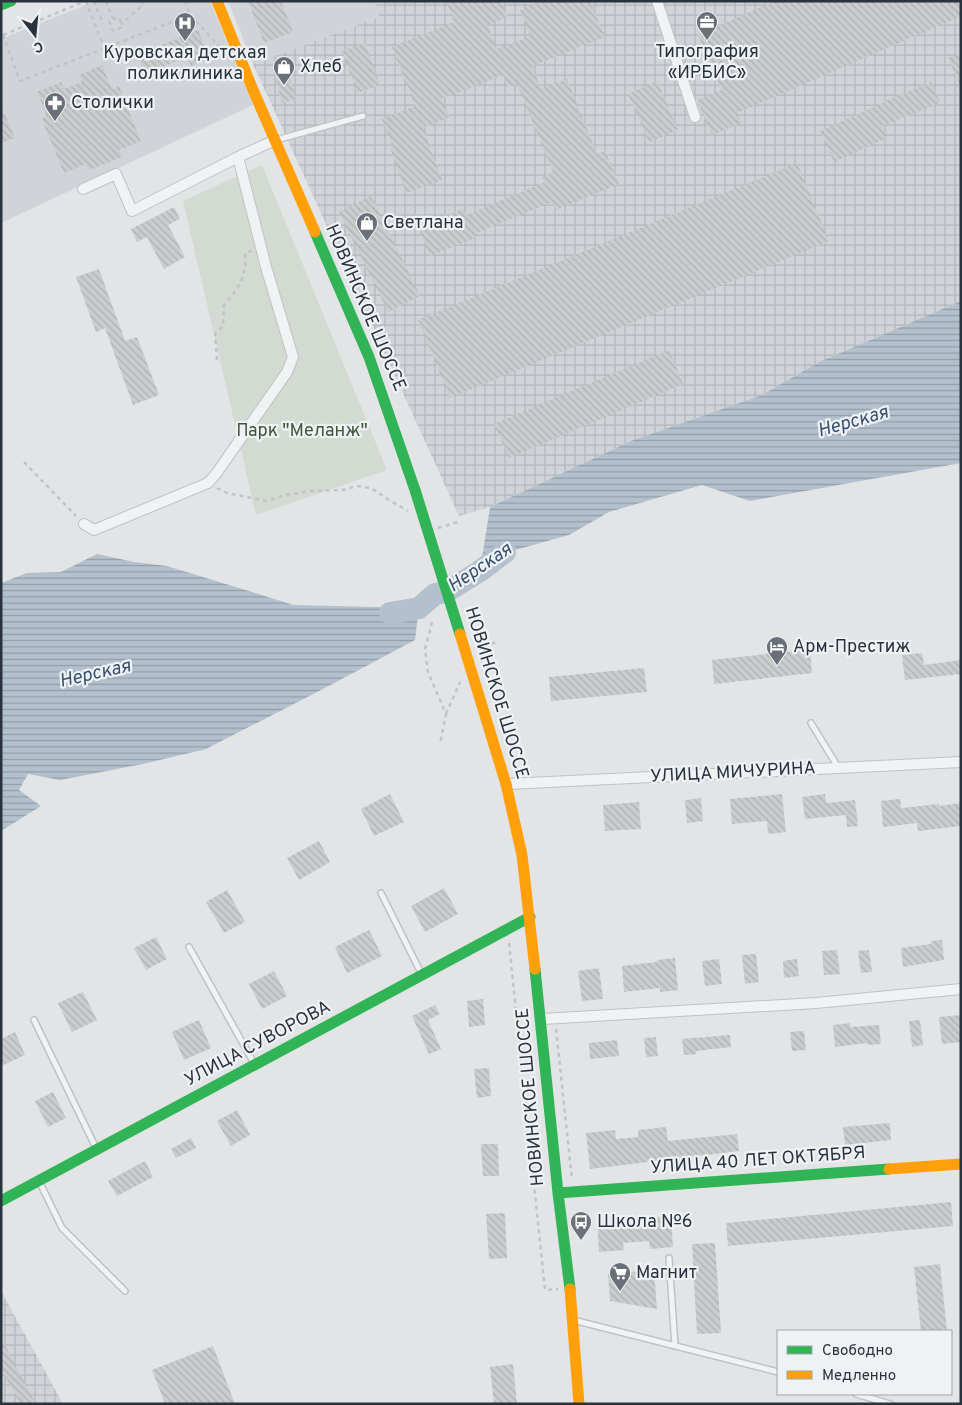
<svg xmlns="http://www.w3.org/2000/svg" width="962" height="1405" font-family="Overpass,sans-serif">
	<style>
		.built { fill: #d0d4d9 }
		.industrial { fill: url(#industrial-grid) }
		.park { fill: #d3dad2 }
		.water { fill: url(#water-rules) }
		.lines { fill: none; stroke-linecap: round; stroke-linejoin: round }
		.river { stroke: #b3c1ce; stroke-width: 22 }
		.building { fill: url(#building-back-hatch) }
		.lane-casing { stroke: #c0c2c4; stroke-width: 8 }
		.street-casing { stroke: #c0c2c4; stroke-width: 12 }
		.path { stroke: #c2c3c6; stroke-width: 2.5; stroke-dasharray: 4 4; stroke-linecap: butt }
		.lane { stroke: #f0f2f3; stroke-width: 5 }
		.street { stroke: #f0f2f3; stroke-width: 10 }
		.fast { stroke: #30b455; stroke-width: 11 }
		.slow { stroke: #ff9f0a; stroke-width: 11 }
		.labels { text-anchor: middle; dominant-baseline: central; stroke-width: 4.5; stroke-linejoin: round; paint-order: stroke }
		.poi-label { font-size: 18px; fill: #2a323d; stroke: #eff2f5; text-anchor: start }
		.street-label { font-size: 18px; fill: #2a323d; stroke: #eff2f5 }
		.park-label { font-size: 18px; fill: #405839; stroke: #eff2f5 }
		.water-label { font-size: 19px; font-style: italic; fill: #39526d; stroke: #eff2f5 }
	</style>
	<defs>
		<pattern id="industrial-grid" width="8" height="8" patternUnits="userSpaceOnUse" patternTransform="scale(1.25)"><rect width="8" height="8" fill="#d0d4d9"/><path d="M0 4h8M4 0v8" fill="none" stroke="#b3b6bb"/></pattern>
		<pattern id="water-rules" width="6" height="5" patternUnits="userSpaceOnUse" patternTransform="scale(1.25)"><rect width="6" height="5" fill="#b3c1ce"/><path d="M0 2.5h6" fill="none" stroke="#929da8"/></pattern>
		<pattern id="building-back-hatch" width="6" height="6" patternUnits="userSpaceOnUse" patternTransform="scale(1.25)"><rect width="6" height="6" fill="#caccce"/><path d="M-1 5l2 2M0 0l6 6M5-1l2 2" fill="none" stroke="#aeb0b2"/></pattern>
	</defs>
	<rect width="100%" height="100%" fill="#e2e4e6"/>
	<path class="built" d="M95,1H210L253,105L1,223V39Z
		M228,1H375L379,17L253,64Z"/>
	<path class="industrial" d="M375,1H961V301L819,362L762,395L631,441L490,507L459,516L253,64L379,17Z
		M1,1291L63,1404H1Z"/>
	<path class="park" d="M262,165L387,470L256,515L183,201Z"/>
	<path class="water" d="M961,301V463L750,501L702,485L609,512L569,535L508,552L480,571L490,507L631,441L762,395L819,362Z
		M97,554L134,562L167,566L294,605L419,608L415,640L323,689L206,749L143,764L60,780L28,774L19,790L41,806L1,831V583L27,573L61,572Z"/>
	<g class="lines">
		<path class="river" d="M390,613L419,608L435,594L446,592L480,571L505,552"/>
	</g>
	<path class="building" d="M248,1H281L293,32L264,43Z
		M446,1H502L508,17L487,25L497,49L530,36L520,10L542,1H590L605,37L532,66L541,89L567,79L597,154L605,151L619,184L556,210L552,202L474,234L475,238L430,256L418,227L463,209L466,215L545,182L542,177L553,172L517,84L508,87L503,75L442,99L450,117L423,128L442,180L406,193L390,148L393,147L382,119L415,106L392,47L454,22Z
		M775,1H961V16L737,113L742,123L712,135L697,100L722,90L698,35Z
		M198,30L209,58L191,66L187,57L145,74L137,55Z
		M365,43L380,85L357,93L342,51Z
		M961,53V87L948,58Z
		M102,65L112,89L119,86L141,141L119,150L122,157L89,170L86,164L64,173L42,120L46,114L37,92L61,82L64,89L82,82L79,75Z
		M288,72L296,99L282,103L275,76Z
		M657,81L678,130L649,142L628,94Z
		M931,82L940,103L882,126L887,138L834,162L820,131L883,103V102Z
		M1,106L15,138L1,143Z
		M797,163L829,241L450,398L418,320Z
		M371,196L420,296L388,312L339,212Z
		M174,207L180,219L168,225L185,257L164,269L147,237L137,242L131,229Z
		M99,269L125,341L137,337L159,395L133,405L105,328L96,332L76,277Z
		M669,350L683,384L509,458L494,424Z
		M810,649L812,673L714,684L712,660Z
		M922,653L924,665L961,660V674L905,680L902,655Z
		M644,668L647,692L551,701L549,677Z
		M390,794L404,822L374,836L361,809Z
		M782,794L786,832L768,834L767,821L732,824L730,799Z
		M825,794L826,803L855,800L858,826L847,827L846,815L805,819L802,797Z
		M701,798L703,821L687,823L685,800Z
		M900,799L901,808L939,804V806L961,803V826L918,831L917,823L883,827L881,801Z
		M639,802L641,829L605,831L603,805Z
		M319,841L330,862L299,880L287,858Z
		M444,888L458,914L425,932L411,906Z
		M227,890L245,922L224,933L206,902Z
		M369,930L382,956L347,973L335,947Z
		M156,937L167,959L146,970L134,948Z
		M942,940L944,960L903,967L901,948L931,944V941Z
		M837,950L840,974L824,975L822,951Z
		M869,950L872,972L861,973L858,951Z
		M756,954L759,982L745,984L742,955Z
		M675,958L678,990L660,992V988L624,992L622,966L657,962V960Z
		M719,959L722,984L705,986L702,961Z
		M797,959L799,976L784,978L783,961Z
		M599,968L603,999L582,1001L578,971Z
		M274,971L287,996L262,1009L249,984Z
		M83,992L97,1020L72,1032L58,1003Z
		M483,999L485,1025L469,1027L467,1001Z
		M435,1005L440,1014L428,1020L441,1049L429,1054L412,1016Z
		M961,1015V1042L942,1044L939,1017Z
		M199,1020L211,1048L184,1060L172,1032Z
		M920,1020L923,1045L912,1047L909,1021Z
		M850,1023V1027L879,1025L881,1044L868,1045L867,1043L835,1047L833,1025Z
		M804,1031L806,1050L792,1051L790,1032Z
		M15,1032L25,1055L1,1066V1039Z
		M730,1035L731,1047L696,1051V1054L684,1055L682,1039Z
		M656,1037L658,1056L646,1057L644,1038Z
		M617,1040L619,1056L590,1059L589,1043Z
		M489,1068L491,1096L477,1098L474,1069Z
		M53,1092L66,1118L48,1127L35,1101Z
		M237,1110L250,1135L231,1146L217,1121Z
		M890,1123L891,1140L845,1145L843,1127Z
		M666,1127L668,1141L737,1134L739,1151L590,1169L586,1133L615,1130L616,1139L638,1137V1130Z
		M191,1138L196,1148L176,1158L171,1149Z
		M481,1144H498L499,1176H483Z
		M145,1161L153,1177L117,1196L108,1181Z
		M951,1202L953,1226L728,1246L726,1223Z
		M505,1213L507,1258L489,1259L486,1214Z
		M671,1216L673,1247L650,1249L649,1241L623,1243L624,1250L599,1252L597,1221Z
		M715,1243L721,1333L697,1334L692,1244Z
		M940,1264L947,1331H921L914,1267Z
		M654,1270L657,1309L610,1301L608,1274Z
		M1,1338L36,1404H20L1,1368Z
		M213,1346L235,1404H165L152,1370Z
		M513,1364L517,1404H494L490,1367Z"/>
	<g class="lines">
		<g class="lane-casing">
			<path id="lane" d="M276,140L363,116
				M811,723L838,767
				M381,893L422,975
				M189,947L255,1065
				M34,1020L96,1148
				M39,1181L62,1228L125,1291
				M669,1258L675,1346
				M573,1320L778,1372
				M856,1394L890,1404"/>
		</g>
		<g class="street-casing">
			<path id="street" d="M657,1L695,117
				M83,189L116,174L132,211L238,157L275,140
				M84,524L94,530L208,483L216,474L287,372L293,357L266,267L238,157
				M506,784L961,762
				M542,1019L816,1003L961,989"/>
		</g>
		<path class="path" d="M86,1L104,48
			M94,1L103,24
			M106,1L113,19
			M185,1L190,15
			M121,22L119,17L109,21L113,31L123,27L121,22L127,19L143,5L141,1
			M3,35L20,81L190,15L221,48
			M3,35L86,1
			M217,360L215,334L223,326L224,305C239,289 247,275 245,253L252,251
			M24,462L76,516
			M217,488L227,493L267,501L285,495L310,491L343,490L357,486L371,488L389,500L408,511
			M438,528L458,522
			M432,622L425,649L428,672L446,714L440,744
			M476,648L497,642
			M446,714L460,682
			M509,943L545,1290L558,1289
			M556,1029L572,1180"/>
		<use href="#lane" class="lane"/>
		<use href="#street" class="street"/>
		<path class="fast" d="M1,5L11,1
			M315,232L369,357L415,490L460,634
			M535,969L558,1193L570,1289
			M558,1193L889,1169
			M1,1201L530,917"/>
		<path class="slow" d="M217,1L253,90L315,232
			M460,634L506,784L522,855L535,969
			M889,1169L961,1164
			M570,1289L579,1404"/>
	</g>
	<defs>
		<g id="office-pin" transform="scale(1.125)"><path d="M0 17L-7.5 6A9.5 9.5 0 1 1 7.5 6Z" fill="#6a7078" stroke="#eff2f5"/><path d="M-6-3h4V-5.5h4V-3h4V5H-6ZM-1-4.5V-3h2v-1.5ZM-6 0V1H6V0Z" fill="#fff"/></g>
		<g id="hospital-pin" transform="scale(1.125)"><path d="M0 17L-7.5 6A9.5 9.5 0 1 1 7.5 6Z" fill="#6a7078" stroke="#eff2f5"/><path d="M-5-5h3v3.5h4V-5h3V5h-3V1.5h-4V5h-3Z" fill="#fff"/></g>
		<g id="shop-pin" transform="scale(1.125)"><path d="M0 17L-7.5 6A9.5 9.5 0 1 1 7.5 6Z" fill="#6a7078" stroke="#eff2f5"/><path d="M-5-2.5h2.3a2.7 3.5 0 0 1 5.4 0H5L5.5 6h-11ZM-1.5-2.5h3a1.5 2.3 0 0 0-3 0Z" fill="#fff"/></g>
		<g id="pharmacy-pin" transform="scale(1.125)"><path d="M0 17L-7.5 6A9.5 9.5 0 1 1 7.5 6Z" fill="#6a7078" stroke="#eff2f5"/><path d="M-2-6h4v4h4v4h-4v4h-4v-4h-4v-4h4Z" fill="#fff"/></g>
		<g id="hotel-pin" transform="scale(1.125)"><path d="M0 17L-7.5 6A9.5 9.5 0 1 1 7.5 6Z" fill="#6a7078" stroke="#eff2f5"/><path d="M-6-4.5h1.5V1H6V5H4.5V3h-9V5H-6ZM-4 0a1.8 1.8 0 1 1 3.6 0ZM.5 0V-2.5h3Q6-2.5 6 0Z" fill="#fff"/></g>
		<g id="bus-pin" transform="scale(1.125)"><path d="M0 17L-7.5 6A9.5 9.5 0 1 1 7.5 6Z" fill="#6a7078" stroke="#eff2f5"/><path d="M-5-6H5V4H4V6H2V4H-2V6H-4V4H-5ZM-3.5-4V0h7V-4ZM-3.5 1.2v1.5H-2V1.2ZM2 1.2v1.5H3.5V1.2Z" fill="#fff"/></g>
		<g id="supermarket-pin" transform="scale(1.125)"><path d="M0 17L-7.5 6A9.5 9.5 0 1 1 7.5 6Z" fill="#6a7078" stroke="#eff2f5"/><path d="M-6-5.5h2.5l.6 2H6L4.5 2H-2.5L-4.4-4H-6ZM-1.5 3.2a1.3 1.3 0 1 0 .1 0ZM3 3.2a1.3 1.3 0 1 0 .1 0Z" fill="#fff"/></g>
	</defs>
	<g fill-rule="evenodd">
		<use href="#office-pin" x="707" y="22"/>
		<use href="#hospital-pin" x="185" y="23"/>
		<use href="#shop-pin" x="284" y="67"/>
		<use href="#pharmacy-pin" x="55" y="103"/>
		<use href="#shop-pin" x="367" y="223"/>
		<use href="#hotel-pin" x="777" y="647"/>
		<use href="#bus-pin" x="581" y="1222"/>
		<use href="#supermarket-pin" x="620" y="1273"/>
	</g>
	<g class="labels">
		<g class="poi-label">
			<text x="707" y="52" text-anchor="middle">Типография<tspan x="707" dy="21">«ИРБИС»</tspan></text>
			<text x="185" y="53" text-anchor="middle">Куровская детская<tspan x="185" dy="21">поликлиника</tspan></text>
			<text x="300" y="67">Хлеб</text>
			<text x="71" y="103">Столички</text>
			<text x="383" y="223">Светлана</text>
			<text x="793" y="647">Арм-Престиж</text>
			<text x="597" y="1222">Школа №6</text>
			<text x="636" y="1273">Магнит</text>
		</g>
		<g class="street-label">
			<text transform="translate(365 308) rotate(67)">НОВИНСКОЕ ШОССЕ</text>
			<text transform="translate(496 693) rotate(73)">НОВИНСКОЕ ШОССЕ</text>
			<text transform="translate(733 773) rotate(-3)">УЛИЦА МИЧУРИНА</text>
			<text transform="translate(258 1044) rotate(-28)">УЛИЦА СУВОРОВА</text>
			<text transform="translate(531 1097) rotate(-95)">НОВИНСКОЕ ШОССЕ</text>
			<text transform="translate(758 1161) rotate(-4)">УЛИЦА 40 ЛЕТ ОКТЯБРЯ</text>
		</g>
		<g class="park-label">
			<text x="302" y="431">Парк "Меланж"</text>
		</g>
		<g class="water-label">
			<text transform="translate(853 422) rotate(-16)">Нерская</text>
			<text transform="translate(480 568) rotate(-34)">Нерская</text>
			<text transform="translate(95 674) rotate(-13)">Нерская</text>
		</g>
	</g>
	<rect width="962" height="1405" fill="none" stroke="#2a323d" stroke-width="5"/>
	<rect x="777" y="1330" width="175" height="65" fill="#eff2f5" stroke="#a0a5ab"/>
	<rect x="787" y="1346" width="25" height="8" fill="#30b455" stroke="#a0a5ab"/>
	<text x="822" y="1355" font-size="15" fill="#2a323d">Свободно</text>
	<rect x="787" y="1371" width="25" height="8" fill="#ff9f0a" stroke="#a0a5ab"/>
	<text x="822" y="1380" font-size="15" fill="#2a323d">Медленно</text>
	<g transform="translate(35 35) rotate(164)" stroke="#eff2f5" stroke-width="4" paint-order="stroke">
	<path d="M0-4L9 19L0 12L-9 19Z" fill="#2a323d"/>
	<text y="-8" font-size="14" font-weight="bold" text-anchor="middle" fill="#2a323d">С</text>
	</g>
</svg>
